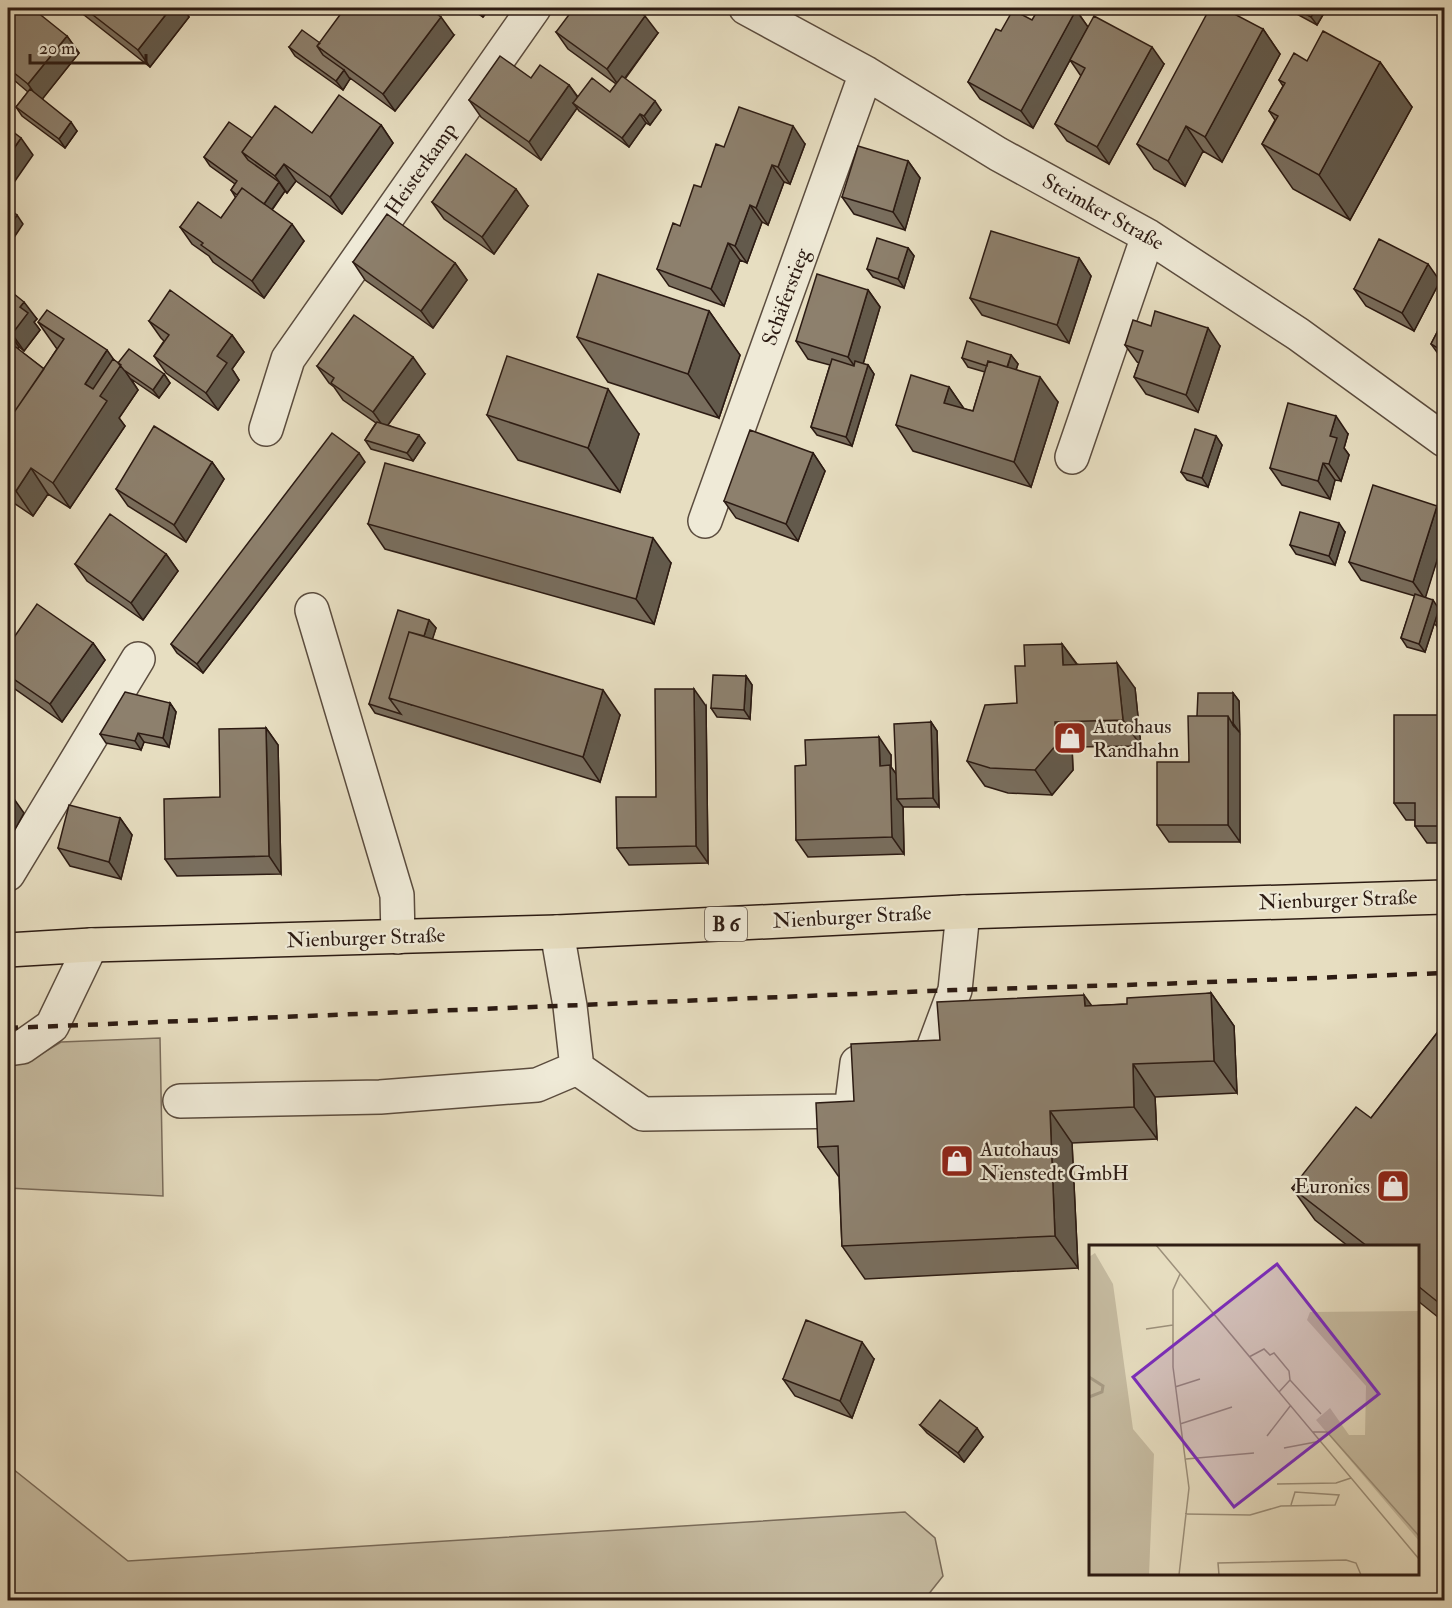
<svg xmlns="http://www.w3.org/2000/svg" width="1452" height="1608" font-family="'IM FELL Double Pica',serif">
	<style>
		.green { fill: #c7bda3; stroke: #7a6c5b; stroke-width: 1.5 }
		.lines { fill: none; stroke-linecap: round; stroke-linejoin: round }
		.minor-casing { stroke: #5b4c3e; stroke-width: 36 }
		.major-casing { stroke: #2c1b13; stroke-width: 36 }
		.minor { stroke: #efead7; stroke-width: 33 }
		.major { stroke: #e7dec1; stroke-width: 33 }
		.rail { stroke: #2c1b13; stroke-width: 4.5; stroke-dasharray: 10 10; stroke-linecap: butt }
		.wall { fill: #796e5e; stroke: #2c1b13; stroke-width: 1.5 }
		.shaded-wall { fill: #635a4c; stroke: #2c1b13; stroke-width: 1.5 }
		.building { fill: #8d806d; stroke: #2c1b13; stroke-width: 1.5 }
		.labels { text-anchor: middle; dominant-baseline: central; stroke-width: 4.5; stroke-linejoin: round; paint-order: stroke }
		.shield { fill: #efead7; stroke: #66594e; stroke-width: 1.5 }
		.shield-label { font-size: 20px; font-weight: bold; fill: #2c1b13 }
		.street-label { font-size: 21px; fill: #2c1b13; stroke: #efead7 }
		.poi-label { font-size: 21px; fill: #2c1b13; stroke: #efead7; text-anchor: start }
		.inset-river { fill: none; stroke: #a79c86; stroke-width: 3 }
		.inset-road { fill: none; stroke: #9c907b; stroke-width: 1.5 }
		.view { fill: #7b2cbf; fill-opacity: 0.15; stroke: #7b2cbf; stroke-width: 3 }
		.inset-edge { fill: none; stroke: #2c1b13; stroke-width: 3 }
	</style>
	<rect width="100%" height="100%" fill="#e7dec1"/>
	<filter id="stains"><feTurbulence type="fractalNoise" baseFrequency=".00333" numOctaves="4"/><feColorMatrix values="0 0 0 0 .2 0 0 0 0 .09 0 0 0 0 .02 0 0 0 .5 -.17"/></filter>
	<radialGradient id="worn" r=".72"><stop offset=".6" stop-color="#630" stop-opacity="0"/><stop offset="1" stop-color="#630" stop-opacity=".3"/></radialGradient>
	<path class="green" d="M160,1038L163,1196L8,1188V1066L31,1060L61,1042Z
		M8,1465L128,1561L905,1512L935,1538L943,1576L924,1600H8Z"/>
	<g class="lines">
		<g class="minor-casing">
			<path id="minor" d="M746,8L866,73L998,154L1148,236L1298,334L1444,440
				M266,429L288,359L534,8
				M1072,457L1148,236
				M705,521L866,73
				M312,610L397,895L398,937
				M8,874L138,659
				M557,932L570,1006L577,1068L643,1114L851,1111L857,1063L930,1057L955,990L963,912
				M8,1049L22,1047L52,1026L91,945
				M180,1101L380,1097L537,1085L577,1068"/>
		</g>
		<g class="major-casing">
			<path id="major" d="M8,950L91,945L557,932L963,912L1444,897"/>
		</g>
		<use href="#minor" class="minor"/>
		<use href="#major" class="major"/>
		<path class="rail" d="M8,1028L955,990L1158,984L1444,973"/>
	</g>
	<path class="wall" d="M8,8L67,36L79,53L42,99L77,131L65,148L22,116L16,107L28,92L8,75Z
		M76,8H183L189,17L150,67L79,11Z
		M469,8H490L483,17Z
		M1288,8H1327L1317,25L1291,11Z
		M1076,10L1088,27L1033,128L980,99L968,82L1001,31L1032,20Z
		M1263,29L1280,54L1222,162L1203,151L1185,186L1154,169L1137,144Z
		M556,32L658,33L625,79L661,110L650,125L646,123L629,147L579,111L577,108L541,160L481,117L469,100L531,78L569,85L578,97L610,92L616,84L568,49Z
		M454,35L395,111L350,78L343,90L295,56L289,47Z
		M1070,60L1164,64L1109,164L1067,141L1055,124L1081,76Z
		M1307,61L1380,62L1412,107L1350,220L1293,189L1262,144L1275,120L1269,111L1283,86L1279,80Z
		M381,125L393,143L342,214L296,181L287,193L285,191L272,210L304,241L264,298L213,262L209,256L192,244L180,227L221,218L236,198L231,190L235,184L210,166L204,157L252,138L312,133Z
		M805,144L790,184L784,182L768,225L762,222L747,263L740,260L724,306L669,286L657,269L701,187L724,147Z
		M908,161L920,178L905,230L854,214L842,197Z
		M432,202L528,206L494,254L444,219Z
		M908,248L914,256L904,288L873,277L867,269Z
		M1079,258L1091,276L1069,343L982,315L970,298Z
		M353,262L455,263L467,280L433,328L365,280Z
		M1440,281L1414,331L1366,306L1354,289Z
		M8,289L37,319L34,322L40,330L24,351L19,347L18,349L44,369L57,349L38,322L118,363L164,374L170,383L159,398L131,379L138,390L119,418L125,426L70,508L48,494L33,516L8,499Z
		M868,290L880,307L863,364L868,365L874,374L852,446L817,435L811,427L830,365L808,359L796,341Z
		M709,311L740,355L719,418L608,382L577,337Z
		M1444,319V362L1431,344Z
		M149,321L232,335L244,352L232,369L239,380L218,410L166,373L154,356L164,341L161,338Z
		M1125,345L1220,346L1198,412L1146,394L1134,377L1139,363L1137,362Z
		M1011,355L1018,364L1016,370L1058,402L1031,487L913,451L896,425L949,387L964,409L973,411L985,372L968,367L962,358Z
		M317,366L425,374L388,425L425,443L413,461L371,449L365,440L376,423L343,400L334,387L329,383Z
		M487,415L639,434L620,492L518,460Z
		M1348,434L1344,448L1349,455L1341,481L1335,480L1330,499L1282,485L1270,468Z
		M1216,436L1222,445L1208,487L1187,480L1181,472Z
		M813,453L825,471L798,541L736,518L724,501Z
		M212,462L224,479L186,542L128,506L116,489Z
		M365,462L203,673L177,653L171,644Z
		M1437,506L1444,517V538L1425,597L1439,609L1425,652L1407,647L1401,638L1415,596L1361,580L1349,562Z
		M368,524L671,563L654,624L385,549Z
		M1345,532L1335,565L1296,554L1290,545Z
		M166,554L178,571L143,620L87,581L75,564Z
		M1444,598V638L1436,625Z
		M429,620L436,628L432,639L620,715L600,782L375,713L369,704Z
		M93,643L105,660L62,722L8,684V646Z
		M1062,644L1077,664L1135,688L1141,746L1072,747L1073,770L1052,795L1008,793L985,786L967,761L1017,703L1025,666Z
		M746,676L752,685L750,719L717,717L711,708Z
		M1233,693L1239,701L1240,842H1169L1157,825L1189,762L1197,716Z
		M170,703L176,712L169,747L144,742L141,750L106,743L100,734Z
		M706,706L708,863L629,865L617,848L656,797Z
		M1444,715V843H1427L1415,826V820H1406L1394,803Z
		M931,722L937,731L939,807H903L904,854L808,857L796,840L806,765L891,755V767L896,774Z
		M266,728L278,745L281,874L177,876L165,859L220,797Z
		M120,818L132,835L121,879L70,866L58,848Z
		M1211,993L1234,1026L1237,1093L1155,1097L1157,1139L1072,1143L1078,1268L865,1279L842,1246L839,1177L818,1147L854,1101L940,1040L1092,1006L1127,1004Z
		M1444,1024V1322L1418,1301V1246H1348L1315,1220L1292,1188L1371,1118Z
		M874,1359L852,1418L795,1396L783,1379Z
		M920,1425L983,1437L964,1462L927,1433Z"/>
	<path class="shaded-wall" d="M171,8H183L189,17L150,67L138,50Z
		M478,8H490L483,17L477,9Z
		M1316,8H1327L1317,25L1311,17Z
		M1076,10L1088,27L1033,128L1021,111Z
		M645,16L658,33L619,86L607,69Z
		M441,17L454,35L395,111L383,94Z
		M1263,29L1280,54L1222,162L1205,137Z
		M67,36L79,53L40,102L28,84Z
		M1152,47L1164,64L1109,164L1097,147Z
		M1380,62L1412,107L1350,220L1319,175Z
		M344,70L350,79L343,90L336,81Z
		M569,85L581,102L573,103L577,108L541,160L529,142Z
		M655,101L661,110L650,125L644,116Z
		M640,114L646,123L629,147L622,138Z
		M71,122L77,131L65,148L59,139Z
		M381,125L393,143L342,214L330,197Z
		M793,126L805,144L790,184L778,167Z
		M1186,126L1203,151L1185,186L1168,161Z
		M21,138L33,155L8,191V157Z
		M908,161L920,178L905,230L893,212Z
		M284,164L296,181L287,193L275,176Z
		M772,165L784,182L768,225L756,208Z
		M279,182L285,191L268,215L262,207Z
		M516,189L528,206L494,254L482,237Z
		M750,205L762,222L747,263L735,246Z
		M17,215L23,224L13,239L8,231V229Z
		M292,224L304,241L264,298L252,281Z
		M728,243L740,260L724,306L711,289Z
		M908,248L914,256L904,288L898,279Z
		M1079,258L1091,276L1069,343L1057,325Z
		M455,263L467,280L433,328L421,311Z
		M1428,264L1440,281L1414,331L1402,313Z
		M868,290L880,307L860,374L848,357Z
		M24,302L37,319L34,322L40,330L24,351L12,334L20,307Z
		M709,311L740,355L719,418L688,374Z
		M1208,328L1220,346L1198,412L1186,395Z
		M8,331L19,347L14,354L8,345Z
		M232,335L244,352L232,369L239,380L218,410L206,393L217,356Z
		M107,350L119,367L121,365L138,390L119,418L125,426L70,508L53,483L85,384Z
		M1011,355L1018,364L1012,381L1006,372Z
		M413,357L425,374L385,429L373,412Z
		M868,365L874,374L852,446L846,437Z
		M164,374L170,383L159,398L153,390Z
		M1040,377L1058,402L1031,487L1014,462Z
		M949,387L967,413L944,403Z
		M608,389L639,434L620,492L588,448Z
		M1336,416L1348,434L1344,448L1349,455L1341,481L1329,464L1330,436Z
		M419,435L425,443L413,461L407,453Z
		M1216,436L1222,445L1208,487L1202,478Z
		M359,453L365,462L203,673L197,664Z
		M813,453L825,471L798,541L786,524Z
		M212,462L224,479L186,542L174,525Z
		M1323,463L1335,480L1330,499L1318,481Z
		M31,468L48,494L33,516L16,491Z
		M1437,506L1444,517V538L1425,599L1413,582Z
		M1339,523L1345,532L1335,565L1329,556Z
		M653,538L671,563L654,624L636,599Z
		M166,554L178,571L143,620L131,603Z
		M1433,600L1439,609L1425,652L1419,644Z
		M429,620L436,628L412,705L404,702Z
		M93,643L105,660L62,722L50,704Z
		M1062,644L1080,669L1063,665Z
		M1117,663L1135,688L1141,746L1123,720Z
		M746,676L752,685L750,719L744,710Z
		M694,689L706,706L708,863L696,846Z
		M603,690L620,715L600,782L583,757Z
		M1233,693L1239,701L1240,733L1233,725Z
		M170,703L176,712L169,747L163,738Z
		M1228,716L1240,733V842L1228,825Z
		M931,722L937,731L939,807L933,798Z
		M1055,722L1072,747L1073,770L1052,795L1035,770Z
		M266,728L278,745L281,874L269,856Z
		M138,733L144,742L141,750L135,741Z
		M879,737L891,755V767L902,782L897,799L903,807L904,854L892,837L880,766Z
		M12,796L24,813L8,842V804Z
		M1443,804L1444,806V828L1443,826Z
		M120,818L132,835L121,879L109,862Z
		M1211,993L1234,1026L1237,1093L1214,1061Z
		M1084,995L1107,1027L1085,1006Z
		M1133,1064L1155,1097L1157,1139L1134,1107Z
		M1050,1111L1072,1143L1078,1268L1055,1236Z
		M862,1342L874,1359L852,1418L840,1401Z
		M977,1428L983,1437L964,1462L958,1453Z"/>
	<path class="building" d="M8,8H32L67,36L28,84L8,68Z
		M84,8H171L138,50Z
		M345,8H428L441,17L383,94L317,46Z
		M574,8H634L645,16L607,69L556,32Z
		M1039,8H1071L1076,10L1021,111L968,82L996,29L1001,31L1013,10L1032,20Z
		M1210,8H1223L1263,29L1205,137L1186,126L1168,161L1137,144Z
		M1294,8H1316L1311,17Z
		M1094,16L1152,47L1097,147L1055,124L1085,68L1070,60Z
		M302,30L320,43L317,46L323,55L344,70L336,81L289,47Z
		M1323,31L1380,62L1319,175L1262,144L1278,116L1269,111L1285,83L1279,80L1294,53L1307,61Z
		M500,56L531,78L540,65L569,85L529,142L469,100Z
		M622,76L655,101L644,116L640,114L622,138L573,103L592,78L610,92Z
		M30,89L71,122L59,139L16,107Z
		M339,95L381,125L330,197L284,164L275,176L242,152L275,106L312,133Z
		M739,107L793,126L778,167L772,165L756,208L750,205L735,246L728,243L711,289L657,269L673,223L680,226L694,185L701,187L716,144L724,147Z
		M229,122L252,138L242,152L248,160L279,182L264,204L242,188L237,195L231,190L237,181L204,157Z
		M8,128L21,138L8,157Z
		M858,146L908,161L893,212L842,197Z
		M466,154L516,189L482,237L432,202Z
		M242,188L292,224L252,281L201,245L203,243L180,227L198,202L221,218Z
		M8,208L17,215L8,229Z
		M387,214L455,263L421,311L353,262Z
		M991,231L1079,258L1057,325L970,298Z
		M877,238L908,248L898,279L867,269Z
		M1379,239L1428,264L1402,313L1354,289Z
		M598,274L709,311L688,374L577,337Z
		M817,274L868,290L848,357L796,341Z
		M1444,288V296L1441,294Z
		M8,289L24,302L20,307L28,313L12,334L8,330Z
		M170,290L232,335L217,356L227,363L206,393L154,356L169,335L149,321Z
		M47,310L107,350L85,384L93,389L113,359L121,365L100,396L107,401L53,483L31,468L16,491L8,485V406L15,411L64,339L38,322Z
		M1155,311L1208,328L1186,395L1134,377L1143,351L1125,345L1133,320L1151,326Z
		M354,315L413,357L373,412L331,383L334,378L317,366Z
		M1444,319V352L1431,344Z
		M8,341L44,369L15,411L8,406V407Z
		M967,341L1011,355L1007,367L988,361L987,366L962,358Z
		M129,349L164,374L153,390L124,370L118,363Z
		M507,356L608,389L588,448L487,415Z
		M832,359L854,366L855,361L868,365L846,437L811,427Z
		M988,361L1040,377L1014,462L896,425L911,375L949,387L944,403L973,411Z
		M1288,403L1336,416L1330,436L1337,438L1329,464L1323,463L1318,481L1270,468Z
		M377,422L419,435L407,453L365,440Z
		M154,426L212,462L174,525L116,489Z
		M1195,429L1216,436L1202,478L1181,472Z
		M750,430L813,453L786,524L724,501Z
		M332,433L359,453L197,664L171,644Z
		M385,463L653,538L636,599L368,524Z
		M1373,485L1437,506L1413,582L1349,562Z
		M1300,512L1339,523L1329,556L1290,545Z
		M110,514L166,554L131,603L75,564Z
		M1415,594L1433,600L1419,644L1401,638Z
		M1444,598V628L1436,625Z
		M37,604L93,643L50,704L8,675V646Z
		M398,610L429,620L424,636L409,632L389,698L401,714L369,704Z
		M409,632L603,690L583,757L389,698Z
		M1062,644L1063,665L1117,663L1123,720L1055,722L1056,745L1035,770L990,768L967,761L985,705L1017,703L1015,666H1025L1024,645Z
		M713,675L746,676L744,710L711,708Z
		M655,689H694L696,846L617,848L616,797H656Z
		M125,692L170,703L163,738L138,733L135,741L100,734Z
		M1198,693H1233V725L1228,716H1197Z
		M1394,715H1444V804H1443V826H1415V803H1394Z
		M1188,716H1228V825H1157V762H1189Z
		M931,722L933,798L897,799L894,724Z
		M266,728L269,856L165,859L164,799L220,797L219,729Z
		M879,737L880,766L890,765L892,837L796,840L795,766L806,765L805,740Z
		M8,794L12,796L8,804Z
		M69,805L120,818L109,862L58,848Z
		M1211,993L1214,1061L1133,1064L1134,1107L1050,1111L1055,1236L842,1246L838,1146L818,1147L816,1103L854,1101L851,1044L940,1040L937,1002L1084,995L1085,1006L1127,1004V998Z
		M1444,1024V1307L1418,1286V1246H1367L1292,1188L1356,1107L1371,1118Z
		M806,1320L862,1342L840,1401L783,1379Z
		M940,1400L977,1428L958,1453L920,1425Z"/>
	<defs>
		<g id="shop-square" transform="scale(1.725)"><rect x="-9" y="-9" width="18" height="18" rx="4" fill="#8f2418" stroke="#efead7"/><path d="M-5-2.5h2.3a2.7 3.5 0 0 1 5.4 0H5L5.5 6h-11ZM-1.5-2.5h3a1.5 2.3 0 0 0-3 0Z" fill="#fff"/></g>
	</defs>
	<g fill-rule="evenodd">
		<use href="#shop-square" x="1070" y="738"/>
		<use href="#shop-square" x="957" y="1161"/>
		<use href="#shop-square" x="1393" y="1186"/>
	</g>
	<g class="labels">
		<rect class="shield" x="705" y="907" width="42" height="34" rx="4.5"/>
		<g class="shield-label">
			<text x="726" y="924">B 6</text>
		</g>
		<g class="street-label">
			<text transform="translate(421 169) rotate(-55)">Heisterkamp</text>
			<text transform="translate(1103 212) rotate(29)">Steimker Straße</text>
			<text transform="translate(786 297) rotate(-70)">Schäferstieg</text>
			<text transform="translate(1338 900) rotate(-2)">Nienburger Straße</text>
			<text transform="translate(852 917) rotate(-3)">Nienburger Straße</text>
			<text transform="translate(366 938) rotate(-2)">Nienburger Straße</text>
		</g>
		<g class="poi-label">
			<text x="1093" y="726">Autohaus<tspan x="1093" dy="24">Randhahn</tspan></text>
			<text x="980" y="1149">Autohaus<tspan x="980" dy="24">Nienstedt GmbH</tspan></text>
			<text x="1370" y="1186" text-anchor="end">Euronics</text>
		</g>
	</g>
	<g transform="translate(1089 1245)">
		<rect width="330" height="330" fill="#e7dec1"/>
		<path d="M6,8L24,39L44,184L65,209L60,330H0V12ZM330,66V296L227,175L241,163L260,190H276L277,141L218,75L221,67Z" fill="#c7bda3"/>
		<path class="inset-river" d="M0,132L14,141L13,147L0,152"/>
		<path class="inset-road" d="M67,0L330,314M57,84L84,80M160,112L175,104L181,110L185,108L200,126L201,135L190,147M201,135L232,169M86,142L111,134M91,179L143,162M224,187H238L330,291M178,191L202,160M195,203L232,196M97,214L165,208M188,239L247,238L262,233M96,269L161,270L192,261L246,260L250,250L206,247L202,260M90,330L100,243L84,122V45L91,29M130,330L129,318L257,315L267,318L272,330"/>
		<path class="view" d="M188,19L290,149L145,262L44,132Z"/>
		<rect width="330" height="330" class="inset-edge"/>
	</g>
	<rect width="1452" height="1608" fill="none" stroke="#e7dec1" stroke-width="30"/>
	<rect x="9" y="9" width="1434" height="1590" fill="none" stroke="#2c1b13" stroke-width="3"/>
	<rect x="15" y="15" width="1422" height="1578" fill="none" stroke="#2c1b13" stroke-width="1.5"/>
	<path d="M30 54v9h116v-9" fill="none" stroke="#2c1b13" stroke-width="3"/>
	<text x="39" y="54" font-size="18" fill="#2c1b13" stroke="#efead7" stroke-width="4.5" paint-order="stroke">20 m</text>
	<rect width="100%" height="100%" filter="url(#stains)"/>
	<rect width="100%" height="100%" fill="url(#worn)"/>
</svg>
